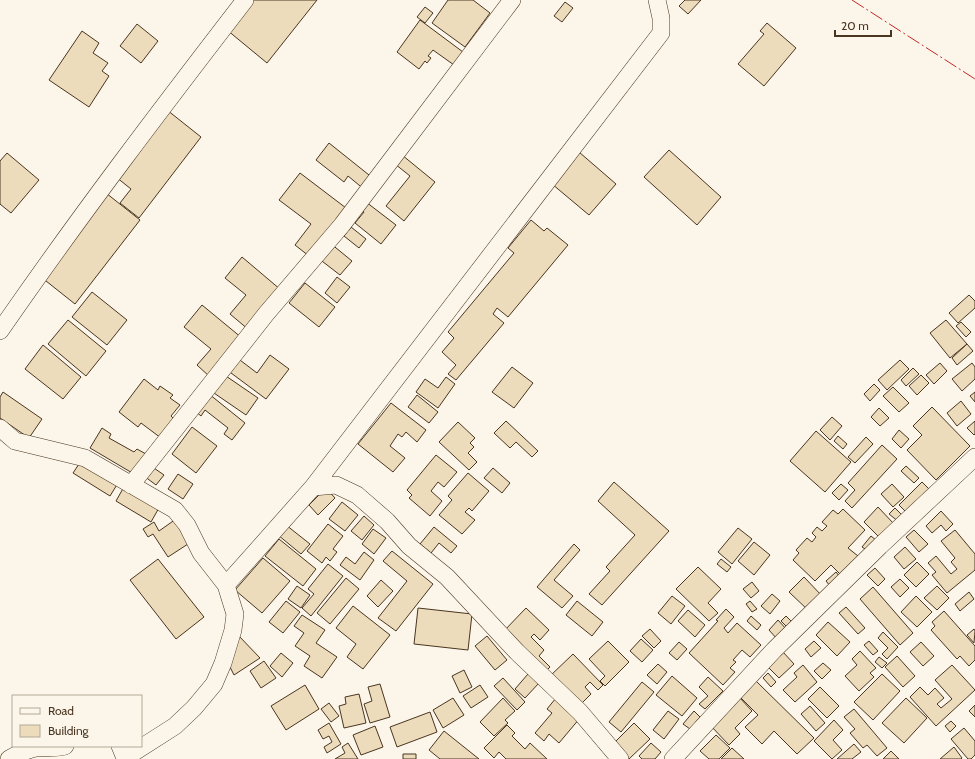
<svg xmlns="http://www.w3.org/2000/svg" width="975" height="759" font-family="Cabin,sans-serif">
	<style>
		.building { fill: #ecdcbc; stroke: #4a3520 }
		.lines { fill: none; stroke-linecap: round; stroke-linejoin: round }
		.minor-casing { stroke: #4a3520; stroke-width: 18 }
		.minor { stroke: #fbf6e9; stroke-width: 17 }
		.power { stroke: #c62828; stroke-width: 1; stroke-dasharray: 14 3 2 3; stroke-linecap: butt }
	</style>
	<rect width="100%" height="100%" fill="#fbf6e9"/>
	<path class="building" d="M251,0H317L267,63L227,30Z
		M448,0H473L490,13L465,47L432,23Z
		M685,0H701L688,14L679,6Z
		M565,2L573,8L562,22L554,16Z
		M425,7L433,13L425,23L417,17Z
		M420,20L463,52L454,65L433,50L428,56L431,58L427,63L425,61L419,69L397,52Z
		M767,23L796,48L764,86L738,64L764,34L760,31Z
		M137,24L158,41L141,63L120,46Z
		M82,31L99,43L93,53L108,63L102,71L109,76L89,107L49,80Z
		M167,110L201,137L139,218L120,203L131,189L116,177Z
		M329,143L374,179L365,190L348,176L344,182L316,160Z
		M669,150L721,197L697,225L644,177Z
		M579,152L616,184L589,215L552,184Z
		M7,153L39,180L11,213L0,204V161Z
		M402,155L435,182L404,221L386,206L410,176L395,164Z
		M300,173L346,208L309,256L295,245L311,224L279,200Z
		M106,193L140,220L75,304L41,277Z
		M366,202L396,225L381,244L355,223L364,212L360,209Z
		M531,220L544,231L547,228L568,245L508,317L497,308L493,314L504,323L456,380L448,374L456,365L442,352L454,338L448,332L514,253L508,248Z
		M351,227L366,239L359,248L344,236Z
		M330,243L352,261L340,275L318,258Z
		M242,257L281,290L249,330L230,314L246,295L225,278Z
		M337,277L350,287L337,303L325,293Z
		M305,283L335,307L319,327L289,303Z
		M92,292L127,320L107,345L72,317Z
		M969,295L975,301V308L958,323L949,313Z
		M202,305L242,338L210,377L197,365L211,349L184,327Z
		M68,320L106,351L86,376L48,344Z
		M946,320L967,344L950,358L930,333Z
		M961,322L971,332L966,337L956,326Z
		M967,344L973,351L957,365L952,358Z
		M43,345L81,377L63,399L25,369Z
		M270,355L289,369L266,399L227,370L236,357L257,373Z
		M900,360L909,369L887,390L878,380Z
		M940,363L947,371L934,384L926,375Z
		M972,363L975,367V379L962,391L952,379Z
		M512,367L533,383L514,408L492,392Z
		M913,368L919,374L906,386L901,380Z
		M223,374L258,398L246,415L211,391Z
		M921,375L929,383L917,395L909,386Z
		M446,377L455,384L438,408L416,392L425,379L438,388Z
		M144,379L158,390L160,386L173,395L170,398L180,405L171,416L175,420L161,438L141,423L138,427L119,412Z
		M874,384L880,390L870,401L864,394Z
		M893,387L909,403L899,412L883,396Z
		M3,392L42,419L29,438L0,418V397Z
		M975,392V402L970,396Z
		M209,394L245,423L232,440L224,434L228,428L205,410L201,416L195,411Z
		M417,395L438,412L429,423L408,407Z
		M961,401L971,414L957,426L947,413Z
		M391,403L426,430L417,442L406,432L402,437L398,434L390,446L405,458L393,472L358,444Z
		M932,407L970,446L936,480L907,450L922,435L913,426Z
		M879,408L889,418L880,426L871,417Z
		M832,417L842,426L830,440L820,430Z
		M506,421L538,451L532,457L516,442L510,448L494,433Z
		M975,421V434L974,435L967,428Z
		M458,422L475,438L470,443L474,447L468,453L477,462L469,470L439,442Z
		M192,427L217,446L196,473L172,454Z
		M102,428L111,434L109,438L134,452L137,449L146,454L134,474L90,448Z
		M899,430L909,439L901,448L892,439Z
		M816,431L851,462L825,492L790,461Z
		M838,436L847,444L843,449L834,441Z
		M866,437L873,444L855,463L848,457Z
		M882,445L897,459L852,508L845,501L855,490L848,483Z
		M436,455L457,472L444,487L438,482L431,491L442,501L430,516L409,498L412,495L407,490Z
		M81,461L118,483L110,496L73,473Z
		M151,466L164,475L156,485L144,476Z
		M906,466L919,478L914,483L901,471Z
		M493,468L510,483L502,493L484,478Z
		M468,473L489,491L472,511L469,508L465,512L475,520L462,534L439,515L452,500L448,496Z
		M178,474L193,484L183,499L168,489Z
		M614,482L669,531L602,605L589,594L610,571L606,567L635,535L598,501Z
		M922,482L930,490L907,513L899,505Z
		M841,484L848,490L839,500L832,493Z
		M892,484L904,497L893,507L881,494Z
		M125,485L160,506L151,522L116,501Z
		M326,488L335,498L318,515L309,505Z
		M342,502L358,515L345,531L329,519Z
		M878,507L894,524L880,538L864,522Z
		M895,508L904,517L899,522L889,514Z
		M843,509L865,530L848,548L858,556L841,575L831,565L815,581L793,560L799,553L796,550L807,538L812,542L816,537L812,533L817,527L822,531L827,526L822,522L833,510L838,514Z
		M941,511L953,524L946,531L941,525L932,533L926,526Z
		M364,516L374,525L362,540L351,531Z
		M176,519L191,542L168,557L153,534L148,537L143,529L154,522L159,531Z
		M328,524L343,536L333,549L337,552L330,561L326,557L322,563L307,551Z
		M286,525L310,544L301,554L278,535Z
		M434,527L457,546L451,553L439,543L431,553L420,544Z
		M738,528L752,539L732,564L718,552Z
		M373,529L386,538L374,554L362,544Z
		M914,530L928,544L919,552L906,537Z
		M955,530L975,554V570L947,593L932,575L936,572L928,563L936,556L951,574L957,569L951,562L955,558L941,541Z
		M871,536L877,541L868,551L862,547Z
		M279,539L316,569L303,586L265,556Z
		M754,542L770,555L754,575L738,561Z
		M574,544L580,550L554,580L573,596L562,608L537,587Z
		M905,547L916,559L904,569L894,557Z
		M392,551L433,584L396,631L378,618L407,581L383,561Z
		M364,552L374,560L360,580L340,565L346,557L355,564Z
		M263,558L290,581L262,613L235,590Z
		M158,559L204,617L176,639L130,580Z
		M721,559L731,567L727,572L717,564Z
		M917,562L929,574L916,587L904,575Z
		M328,564L343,576L311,616L302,608L314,594L308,589Z
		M698,567L721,589L708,603L718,613L709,621L676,589Z
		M875,568L885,579L878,586L867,575Z
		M836,572L840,577L830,586L826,581Z
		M804,577L823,597L809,611L789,592Z
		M346,578L359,589L330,624L317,613Z
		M900,579L909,588L900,597L891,587Z
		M381,580L393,591L378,607L367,596Z
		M752,582L759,591L751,598L743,589Z
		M297,586L310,595L301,608L288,599Z
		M937,586L949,598L937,610L924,598Z
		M873,587L913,633L900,645L860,599Z
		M969,592L974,599L960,611L955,604Z
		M772,594L780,601L770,614L761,606Z
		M672,596L685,606L671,624L658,613Z
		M916,596L932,612L917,627L901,612Z
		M286,601L300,612L283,633L269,622Z
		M577,601L603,622L592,636L566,615Z
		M750,601L757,609L752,612L746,604Z
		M353,606L390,635L363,669L347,657L356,644L336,628Z
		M846,607L865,628L858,634L839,613Z
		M418,608L472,614L468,650L414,644Z
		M526,608L549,630L540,640L534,634L531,637L544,650L539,656L550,667L544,673L503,632Z
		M726,609L734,617L724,628L728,633L737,623L761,645L750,657L742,650L733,660L736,662L730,668L735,672L723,685L689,653L718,621L716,620Z
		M688,610L705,625L695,637L678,621Z
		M944,611L975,646V660L969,666L960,656L957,659L931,630L935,626L932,622Z
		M302,615L325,630L316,643L337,657L322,678L304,666L310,656L295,646L304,633L294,626Z
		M751,616L761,625L757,630L747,621Z
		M786,616L793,623L788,628L781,621Z
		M778,620L787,630L777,639L769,630Z
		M828,622L850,642L837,656L816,635Z
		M650,629L661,641L654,648L642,636Z
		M974,629L975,631L974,643L967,635Z
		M883,632L898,647L887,659L882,654L888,648L878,638Z
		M238,635L260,658L234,675L227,661Z
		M487,636L507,660L495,670L475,646Z
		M641,639L653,650L642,662L630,651Z
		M608,641L629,662L605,686L600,681L605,676L589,659Z
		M814,641L821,648L811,657L805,649Z
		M869,641L878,651L873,655L864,645Z
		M679,642L687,649L677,660L669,653Z
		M921,642L934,656L923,666L910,652Z
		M860,651L876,668L870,673L874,677L859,691L845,676L857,665L852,659Z
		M783,652L794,664L779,678L768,667Z
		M281,653L293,663L282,677L270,666Z
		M573,654L603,685L598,690L590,682L585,687L591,694L578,707L549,677Z
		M897,656L915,676L903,687L885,667Z
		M879,657L887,663L882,668L875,662Z
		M264,661L276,678L261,688L250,671Z
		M823,663L831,670L822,679L814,671Z
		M658,664L667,672L657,684L647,675Z
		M803,665L817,682L795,702L783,690L797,677L794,673Z
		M952,665L975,690L936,726L910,697L920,687L928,695L935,688L944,698L937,704L941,708L952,699L935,680Z
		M464,670L472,687L460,693L452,676Z
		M768,673L776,682L771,687L763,678Z
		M528,674L539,683L525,698L515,689Z
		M882,674L900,691L873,720L854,702Z
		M672,676L697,698L682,716L656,695Z
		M708,677L723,691L705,709L699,704L708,696L699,687Z
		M503,678L525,702L517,710L494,686Z
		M756,681L814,738L797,754L774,731L762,744L745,727L758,715L740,697Z
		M642,682L654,692L621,732L609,722Z
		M380,684L390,717L370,723L364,704L372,701L368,687Z
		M305,685L319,709L286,730L271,706Z
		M480,685L488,697L471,708L463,696Z
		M820,687L839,706L827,718L808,699Z
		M359,694L366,723L344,728L339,706L346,704L345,697Z
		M739,697L752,711L735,728L740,734L729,745L710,725Z
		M453,698L464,715L443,728L433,710Z
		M503,698L515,711L505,720L508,723L494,736L480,722Z
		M556,698L580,718L559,743L549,734L544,741L535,733L552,713L547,709Z
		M906,698L927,718L904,743L882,723Z
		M329,703L339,716L331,722L321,709Z
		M975,705V717L969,711Z
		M810,706L825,723L816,731L801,714Z
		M854,709L887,748L877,756L867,745L863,748L850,733L855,729L844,717Z
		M668,711L679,719L664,739L653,730Z
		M694,711L700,717L690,729L683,724Z
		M430,712L437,732L397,747L390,727Z
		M834,720L843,730L833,740L842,750L832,759L814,741Z
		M951,721L956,726L950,732L945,726Z
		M329,723L341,744L327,753L324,747L332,742L329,736L323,739L318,730Z
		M634,723L650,739L629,759L614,743Z
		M507,725L515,733L512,736L525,749L530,743L547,759H506L499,752L494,758L484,748Z
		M375,726L383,747L361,755L353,735Z
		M964,728L975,741V755L971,759H968L951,739Z
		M444,731L479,759H440L429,750Z
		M716,735L730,748L719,759H709L700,751Z
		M348,743L358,759H335L345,753L342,747Z
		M651,743L661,752L655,759H642L639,756Z
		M854,744L861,752L852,759H837Z
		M954,747L962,758L961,759H940Z
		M732,748L744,759H721Z
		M891,751L899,759H883Z
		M403,754H416V759H403Z"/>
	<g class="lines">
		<g class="minor-casing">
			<path id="minor" d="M0,331C78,218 161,109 245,0
				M0,428L15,441L85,458L175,510L187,525L201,553L226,585L313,487L336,485L357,495L387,521L409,546L447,577L517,652L580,712L620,759
				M131,485L266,314L342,225L512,0
				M313,487L661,33V18L657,0
				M120,746L125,758L175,726L194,708L214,684L223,663L233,630L235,614L226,585
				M9,759C17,754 27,750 36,748C46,747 55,749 65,746
				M673,759L774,650L880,546L975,457"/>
		</g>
		<use href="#minor" class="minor"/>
		<path class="power" d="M852,0L975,79"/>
	</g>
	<rect x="12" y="695" width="130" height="52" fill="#fbf6e9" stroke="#b4a999"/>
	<rect x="20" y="708" width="20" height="6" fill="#fbf6e9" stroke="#b4a999"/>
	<text x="48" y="715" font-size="12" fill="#4a3520">Road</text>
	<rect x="20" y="725" width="20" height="12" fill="#ecdcbc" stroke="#b4a999"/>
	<text x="48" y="735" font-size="12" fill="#4a3520">Building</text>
	<path d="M835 30v6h56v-6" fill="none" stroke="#4a3520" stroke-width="2"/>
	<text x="841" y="30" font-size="12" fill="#4a3520" stroke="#fbf6e9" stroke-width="3" paint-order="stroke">20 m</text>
</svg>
